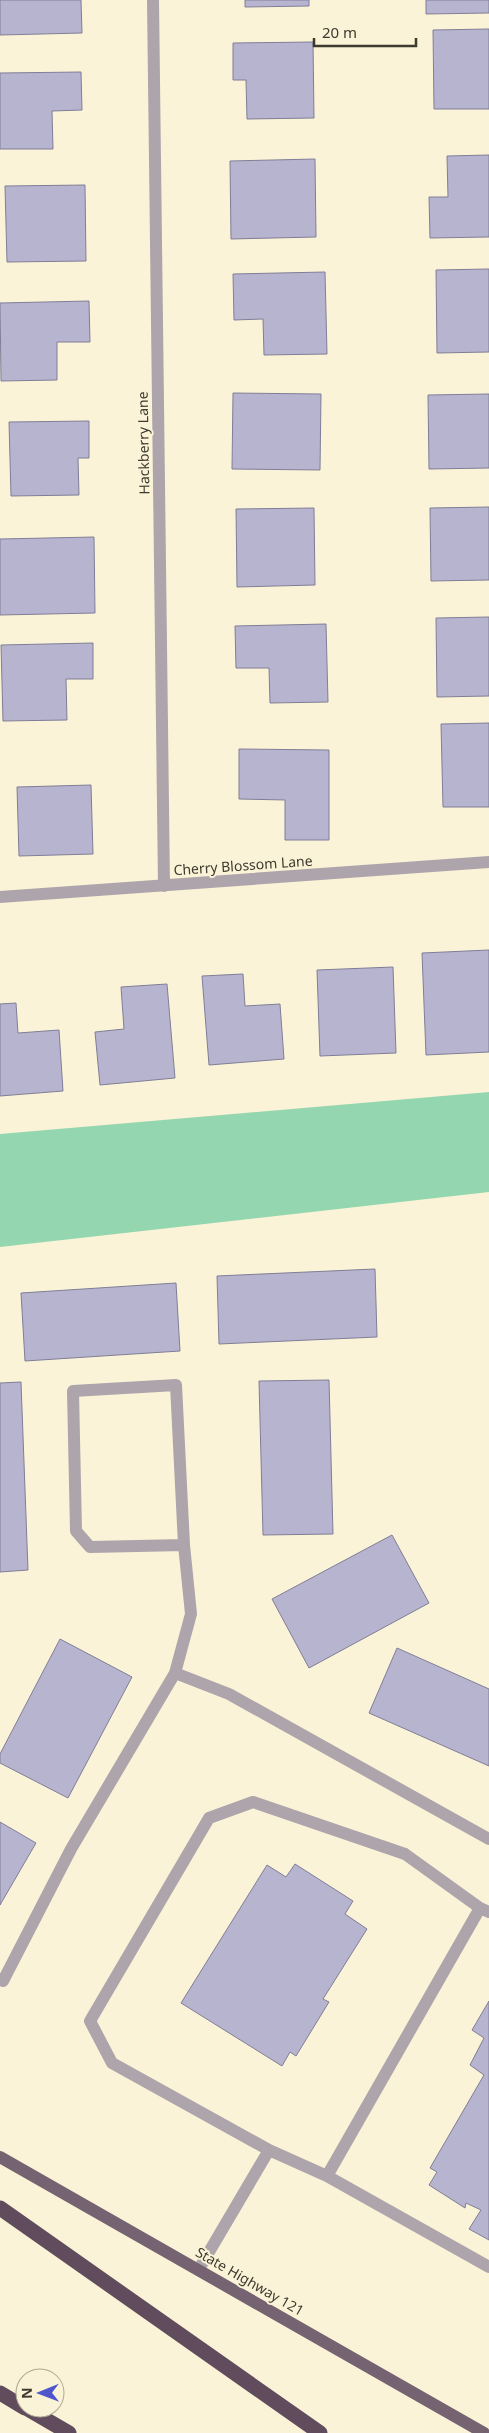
<svg xmlns="http://www.w3.org/2000/svg" width="489" height="2433" font-family="'Noto Sans',sans-serif">
	<style>
		.green { fill: #94d6b0 }
		.building { fill: #b6b4cf; stroke: #807e97 }
		.lines { fill: none; stroke-linecap: round; stroke-linejoin: round }
		.minor { stroke: #aea4ac; stroke-width: 12 }
		.major { stroke: #756371; stroke-width: 12 }
		.highway { stroke: #604c5c; stroke-width: 15 }
		.labels { text-anchor: middle; dominant-baseline: central; stroke-width: 4; stroke-linejoin: round; paint-order: stroke }
		.street-label { font-size: 14px; fill: #3d3a2f; stroke: #fbf3d7 }
	</style>
	<rect width="100%" height="100%" fill="#fbf3d7"/>
	<path class="green" d="M489,1092V1192L0,1247V1134Z"/>
	<path class="building" d="M0,0H81L82,33L0,35Z
		M245,0H309V6L245,7Z
		M426,0H489V13L426,14Z
		M489,29V109H434L433,30Z
		M313,42L314,118L247,119L246,80H233V43Z
		M81,72L82,110L52,111L53,149H0V73Z
		M489,155V237L430,238L429,197H448L447,156Z
		M315,159L316,237L231,239L230,161Z
		M85,185L86,261L7,262L5,186Z
		M489,269V352L437,353L436,270Z
		M325,272L327,354L264,355L263,319L234,320L233,274Z
		M89,301L90,342H57V380L1,381L0,303Z
		M233,393L321,394L320,470L232,469Z
		M489,394V468L429,469L428,395Z
		M89,421V458H78L79,495L11,496L9,422Z
		M489,507V580L431,581L430,508Z
		M314,508L315,585L237,587L236,509Z
		M94,537L95,613L0,615V539Z
		M489,617V696L437,697L436,618Z
		M326,624L328,702L270,703L269,668H236L235,626Z
		M93,643V679H66L67,720L3,721L1,645Z
		M489,723V807H443L441,724Z
		M239,749L329,750V840H285V800L239,799Z
		M91,785L93,854L19,856L17,787Z
		M489,950V1052L426,1055L422,953Z
		M393,967L396,1053L320,1056L317,970Z
		M243,974L245,1006L280,1004L284,1059L209,1065L202,976Z
		M167,984L175,1078L100,1085L95,1032L124,1029L121,987Z
		M16,1003L18,1033L59,1030L63,1091L0,1096V1004Z
		M375,1269L377,1337L219,1344L217,1276Z
		M176,1283L180,1351L25,1361L21,1293Z
		M329,1380L333,1534L263,1535L259,1381Z
		M21,1382L28,1570L0,1572V1383Z
		M392,1535L429,1603L309,1668L272,1599Z
		M60,1639L132,1677L68,1798L0,1763V1754Z
		M397,1648L489,1689V1766L369,1713Z
		M0,1822L36,1843L0,1905Z
		M295,1864L353,1901L345,1914L367,1929L323,1999L329,2002L296,2056L290,2052L282,2066L181,2003L267,1865L286,1877Z
		M489,2001V2240L469,2229L481,2210L466,2203L465,2208L429,2185L437,2172L430,2168L484,2075L470,2065L484,2038L472,2030Z"/>
	<g class="lines">
		<path class="minor" d="M153,0L164,886
			M0,897L489,862
			M175,1673L191,1614L184,1545L90,1547L76,1531L73,1391L176,1385L184,1545
			M489,1912L480,1908L327,2176L489,2267
			M0,1979L3,1981L71,1849L175,1673L229,1694L489,1839
			M269,2150L327,2176
			M199,2269L269,2150L112,2063L90,2021L209,1818L253,1802L405,1854L480,1908"/>
		<path class="major" d="M0,2157L484,2433"/>
		<path class="highway" d="M0,2208L320,2433
			M0,2393L25,2408
			M26,2408L69,2433"/>
	</g>
	<g class="labels">
		<g class="street-label">
			<text transform="translate(143 443) rotate(-91)">Hackberry Lane</text>
			<text transform="translate(243 865) rotate(-4)">Cherry Blossom Lane</text>
			<text transform="translate(250 2281) rotate(30)">State Highway 121</text>
		</g>
	</g>
	<g transform="translate(40 2393) rotate(269)"><circle r="24" fill="#fbf3d7" stroke="#afa994"/>
	<path d="M0-4L9 19L0 12L-9 19Z" fill="#5056cc"/>
	<text y="-8" font-size="14" font-weight="bold" text-anchor="middle" fill="#3d3a2f">N</text>
	</g>
	<path d="M314 38v8h102v-8" fill="none" stroke="#3d3a2f" stroke-width="2.5"/>
	<text x="322" y="38" font-size="15" fill="#3d3a2f" stroke="#fbf3d7" stroke-width="4" paint-order="stroke">20 m</text>
</svg>
